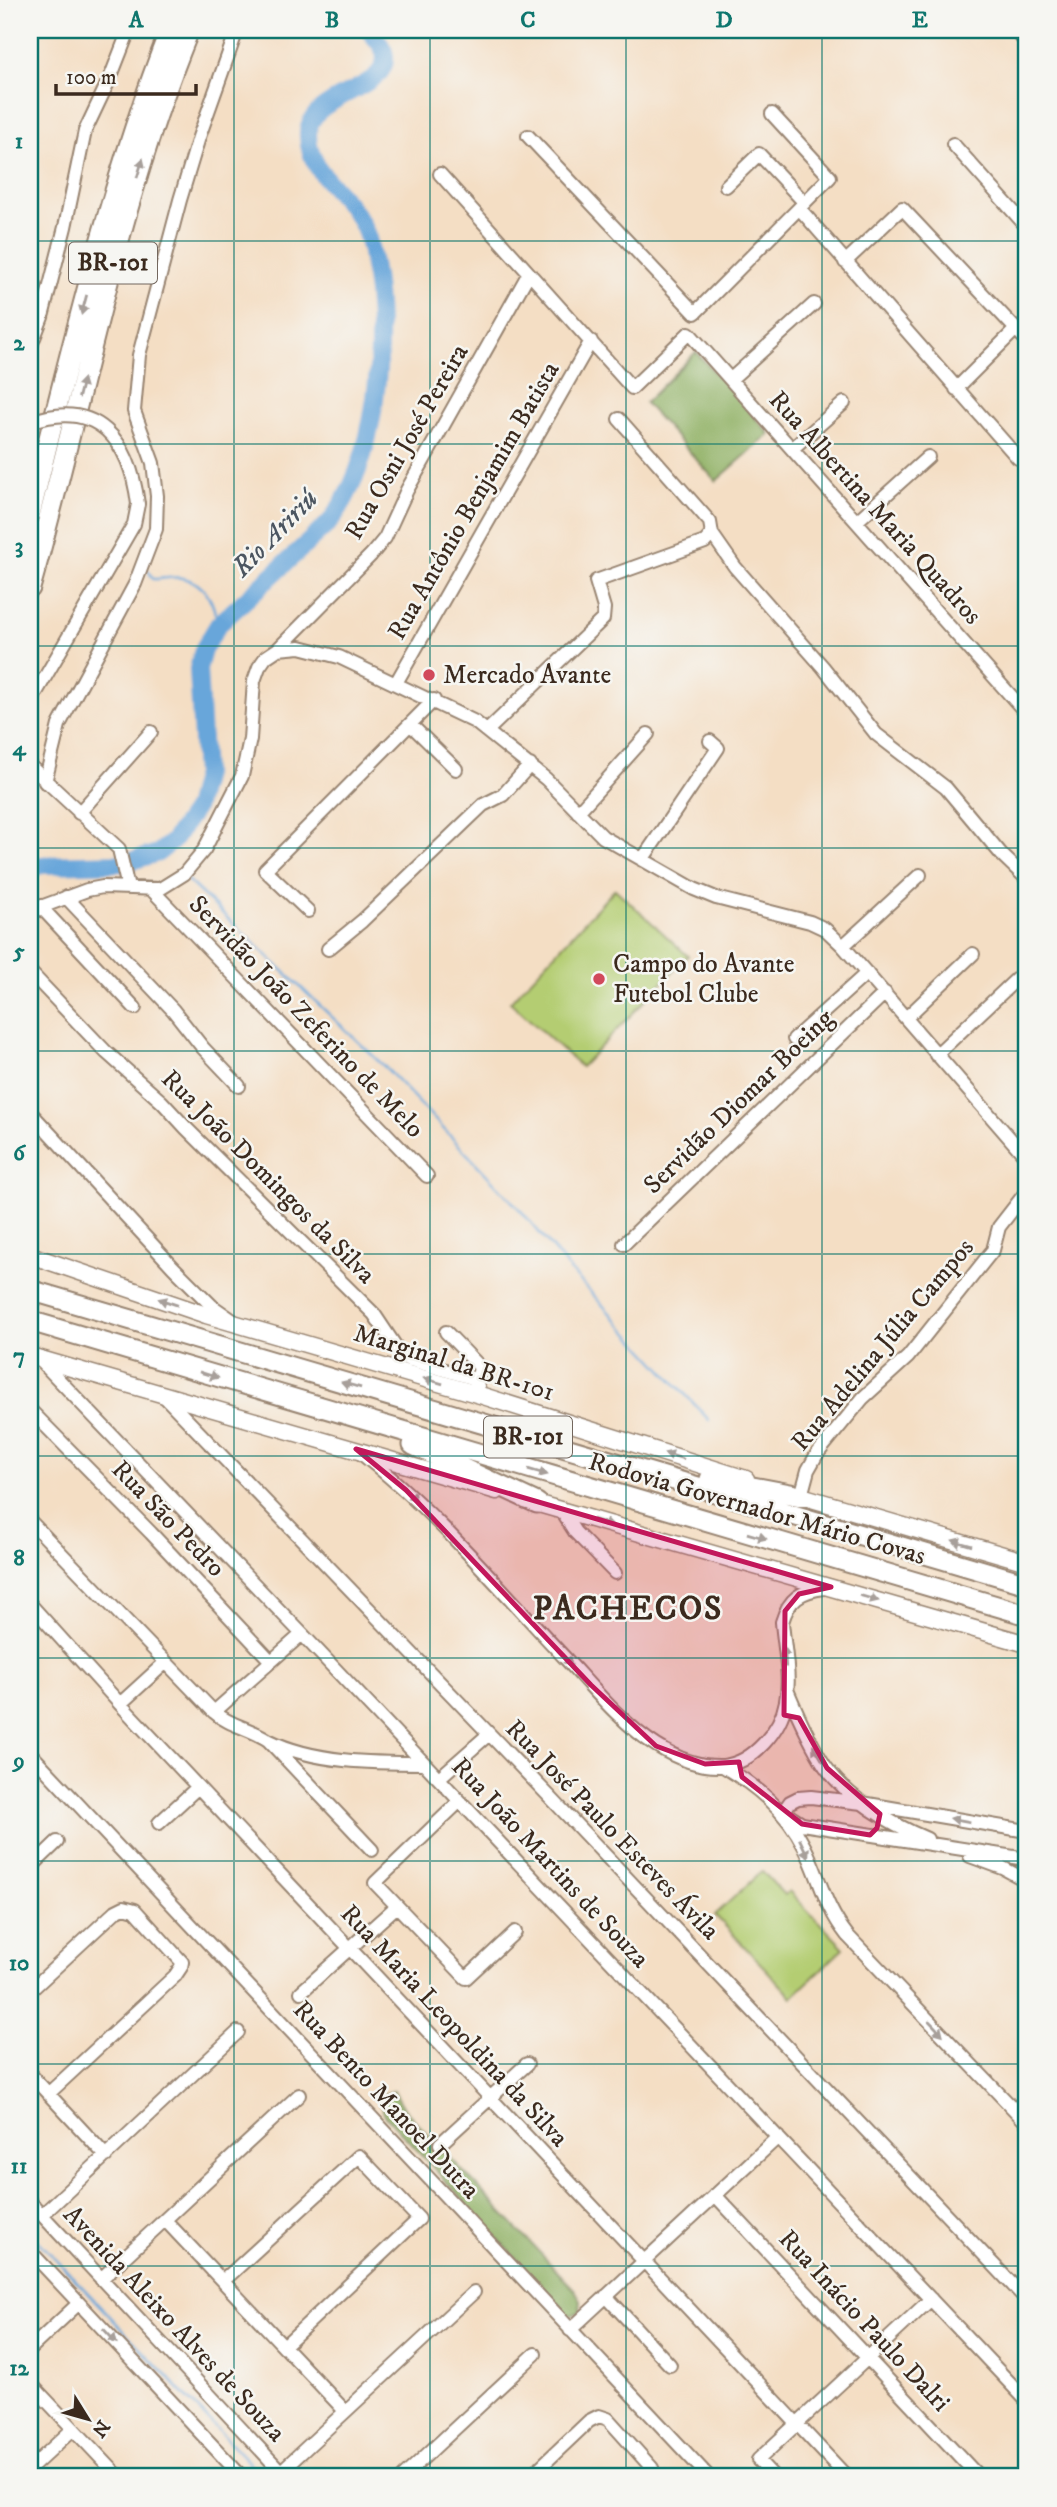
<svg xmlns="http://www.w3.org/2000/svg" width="1057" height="2507" font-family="'IM FELL DW Pica',serif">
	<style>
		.green { fill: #b4cd72; stroke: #787c48; stroke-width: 2 }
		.forest { fill: #8fb064; stroke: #656d41; stroke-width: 2 }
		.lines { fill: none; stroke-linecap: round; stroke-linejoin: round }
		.stream { stroke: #68a6da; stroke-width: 2.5 }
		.river { stroke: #68a6da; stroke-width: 18 }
		.minor-casing { stroke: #988471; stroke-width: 16 }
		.major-casing { stroke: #988471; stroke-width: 19 }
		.highway-casing { stroke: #988471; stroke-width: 23 }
		.minor { stroke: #fff; stroke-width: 12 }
		.major { stroke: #fff; stroke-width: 16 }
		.highway { stroke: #fff; stroke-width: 19 }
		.minor-bridge-casing { stroke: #988471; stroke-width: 16; stroke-linecap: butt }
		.minor-bridge { stroke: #fff; stroke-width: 12 }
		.oneway { fill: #a79f9a }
		.marked { fill: #c2185b; fill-opacity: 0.2; stroke: #c2185b; stroke-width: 5; stroke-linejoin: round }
		.grid { fill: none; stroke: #0f766e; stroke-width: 2; stroke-opacity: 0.55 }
		.poi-dot { fill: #d1495b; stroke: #f6f6f2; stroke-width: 2.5 }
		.labels { text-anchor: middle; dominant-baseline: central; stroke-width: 5; stroke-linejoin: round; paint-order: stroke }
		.shield { fill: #f6f6f2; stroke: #73675e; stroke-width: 2 }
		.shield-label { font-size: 24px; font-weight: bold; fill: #3b2a1e }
		.street-label { font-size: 26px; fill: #3b2a1e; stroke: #f6f6f2 }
		.poi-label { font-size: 26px; fill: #3b2a1e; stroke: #f6f6f2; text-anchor: start }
		.water-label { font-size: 28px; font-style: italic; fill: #4b5560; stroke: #f6f6f2 }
		.district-label { font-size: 33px; font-weight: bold; letter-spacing: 2px; fill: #3b2a1e; stroke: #f6f6f2 }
		.neatline { fill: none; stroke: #0f766e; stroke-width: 2.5 }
		.grid-label { font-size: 23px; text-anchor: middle; font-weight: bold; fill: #0f766e }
	</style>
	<rect width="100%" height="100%" fill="#f6f6f2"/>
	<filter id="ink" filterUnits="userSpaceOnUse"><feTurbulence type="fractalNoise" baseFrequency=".0143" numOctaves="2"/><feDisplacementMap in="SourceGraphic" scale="14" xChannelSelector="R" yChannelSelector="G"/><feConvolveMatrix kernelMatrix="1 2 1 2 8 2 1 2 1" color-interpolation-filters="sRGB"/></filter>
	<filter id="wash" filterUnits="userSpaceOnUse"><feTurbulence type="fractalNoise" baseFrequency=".00686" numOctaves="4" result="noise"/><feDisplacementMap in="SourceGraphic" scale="28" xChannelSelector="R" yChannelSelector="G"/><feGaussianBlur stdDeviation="1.57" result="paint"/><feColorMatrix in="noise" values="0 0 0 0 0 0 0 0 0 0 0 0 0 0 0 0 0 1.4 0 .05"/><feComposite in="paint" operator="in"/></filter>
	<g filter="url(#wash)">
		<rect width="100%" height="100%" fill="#f4dec4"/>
		<path class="green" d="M615,889L688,956L581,1067L510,1002Z
			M762,1871L784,1895L789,1891L844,1948L792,1997L715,1915Z"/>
		<path class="forest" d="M696,352L770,434L716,481L645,403Z
			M394,2091L405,2110L575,2290L581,2300L580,2312L569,2316L385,2115L380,2105L383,2094Z"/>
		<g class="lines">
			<path class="stream" d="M148,570L153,579C163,579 174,576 183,578C207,583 214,604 218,625
				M186,879L387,1069L523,1213L571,1271L709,1420
				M30,2232L255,2469"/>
			<path class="river" d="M30,869L41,865L124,863L158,853L173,841L195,809L204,774L198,669L203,650L218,625L328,524C379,462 387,340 373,264C371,254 370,242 366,233C352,195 309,178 308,135C307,92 395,91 384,52C382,44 373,36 369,30"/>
		</g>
	</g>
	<g filter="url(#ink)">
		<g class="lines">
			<g class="minor-casing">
				<path id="minor" d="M1015,30L1027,43
					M528,136L695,313L830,177L772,114
					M953,144L1027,227
					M440,174L632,388L689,333L1027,714
					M726,186L759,154L804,202
					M799,208L1018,458L1027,459
					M845,262L902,208L1027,341
					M30,348L42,317L65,227L85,131L111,76L129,30
					M731,379L814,304
					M956,389L1016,329
					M792,449L844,403
					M857,521L928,457
					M712,534L735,567L823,667L876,734L946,788L1002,855L1027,879
					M278,649L371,555L385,538L407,490L529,273
					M396,683L591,341
					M30,703L134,524L138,504
					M410,724L456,769
					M488,730L603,619L604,608L596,581L705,542L712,534L710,522L619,419
					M30,766L119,849L128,888
					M45,782L59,725L135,584L156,529L157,496L153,463L134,411L139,355L180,200L199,137L237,30
					M578,812L648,734
					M79,813L151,732
					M642,860L718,748L710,741
					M152,890L427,1176
					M66,897L173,1010L203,1048L239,1086
					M40,906L135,1008
					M30,911L87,890L103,887L160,889L184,874L204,850L242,776L250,739L254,681L259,667L266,657L278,649L300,647L339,657L475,722L546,779L603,837L694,889L716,898L810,922L825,929L843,946L1027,1158
					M308,911L265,870L434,700
					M843,946L920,875
					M328,949L362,921L483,805L503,795L530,765
					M30,972L106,1052L162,1102L186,1128L374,1314L400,1353L407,1359L472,1378L477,1382L480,1395
					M906,1018L973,954
					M794,1039L867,973
					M936,1055L1027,969
					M30,1112L173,1267L212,1306L232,1320
					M624,1244L885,993
					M446,1332L480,1367L477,1382
					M38,1358L302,1634L1027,2401
					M164,1396L550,1797L1027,2300
					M30,1410L151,1533L271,1661
					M362,1454C437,1513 499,1588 565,1658C593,1688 622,1724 657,1746C676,1758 700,1767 723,1766C753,1763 781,1730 786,1701C791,1677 784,1647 782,1622C789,1598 801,1591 824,1588
					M801,1496L808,1470L817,1454L863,1398L908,1357L993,1250L999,1227L1027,1191
					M561,1510L575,1532L615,1573
					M30,1521L214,1712C230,1726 250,1728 268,1740
					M30,1604L120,1704L847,2477
					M788,1692C799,1718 810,1743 825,1766C848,1799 891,1824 927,1839
					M120,1704L166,1662
					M214,1712L302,1634
					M30,1753L709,2477
					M723,1766C756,1786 786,1810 804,1846C820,1877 824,1906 847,1935L1027,2123
					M439,1778L489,1734
					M460,1801L375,1883L466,1978L515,1932
					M159,1823L198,1787
					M1027,1831L862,1803L811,1797L798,1798L790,1802L783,1812L802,1824L1027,1859
					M372,1850L268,1740C314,1763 373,1763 424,1763
					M970,1856L1003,1868L1027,1881
					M30,1868L57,1842
					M30,1991L116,1911L124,1907L135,1910L182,1962L181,1967L175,1976L48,2094
					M301,1992L397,1906
					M30,2074L106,2156
					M440,2144L527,2064
					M715,2195L979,2477
					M30,2202L286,2477
					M42,2215L238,2032
					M165,2220L345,2411
					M30,2251L242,2477
					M101,2279L299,2095
					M223,2281L359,2156L419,2219L284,2346
					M606,2296L670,2365
					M570,2330L778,2137
					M30,2349L79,2303
					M30,2383L119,2477
					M30,2469L73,2429
					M277,2475L474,2292
					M403,2477L535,2354
					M530,2477L589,2421L599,2416L608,2419L652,2468L654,2477
					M774,2477L758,2460L931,2299"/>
			</g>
			<g class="major-casing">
				<path id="major" d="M30,1255L206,1315L480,1395L746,1479
					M30,1356L497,1491
					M791,1493L1027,1562
					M525,1500L1027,1644"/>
			</g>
			<g class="highway-casing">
				<path id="highway" d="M30,514C71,351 109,186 170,30
					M30,588C83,402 115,209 189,30
					M30,1290L1027,1584
					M30,1321L1027,1615
					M413,1445L537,1503
					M710,1479L801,1496"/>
			</g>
			<use href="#minor" class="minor"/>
			<use href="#major" class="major"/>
			<use href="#highway" class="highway"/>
			<g class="minor-bridge-casing">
				<path id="minor-bridge" d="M30,422C98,398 130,441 138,504"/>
			</g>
			<use href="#minor-bridge" class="minor-bridge"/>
		</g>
		<defs><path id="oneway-solid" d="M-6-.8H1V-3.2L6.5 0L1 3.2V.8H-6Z" transform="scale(1.75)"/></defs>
		<g class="oneway">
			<use href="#oneway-solid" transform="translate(140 168) rotate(-73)"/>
			<use href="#oneway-solid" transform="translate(84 305) rotate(105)"/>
			<use href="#oneway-solid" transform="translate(81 388) rotate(-76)"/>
			<use href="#oneway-solid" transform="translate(168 1302) rotate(-161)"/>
			<use href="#oneway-solid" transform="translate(209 1375) rotate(17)"/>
			<use href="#oneway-solid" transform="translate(433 1381) rotate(-164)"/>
			<use href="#oneway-solid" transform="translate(351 1385) rotate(-164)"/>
			<use href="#oneway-solid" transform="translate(674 1456) rotate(-162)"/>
			<use href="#oneway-solid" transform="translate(538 1472) rotate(16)"/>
			<use href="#oneway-solid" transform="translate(409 1493) rotate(44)"/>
			<use href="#oneway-solid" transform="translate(603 1522) rotate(16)"/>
			<use href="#oneway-solid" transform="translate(757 1536) rotate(16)"/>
			<use href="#oneway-solid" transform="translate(962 1543) rotate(-164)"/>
			<use href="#oneway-solid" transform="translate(869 1598) rotate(16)"/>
			<use href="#oneway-solid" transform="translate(785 1657) rotate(-94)"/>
			<use href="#oneway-solid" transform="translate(565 1658) rotate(47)"/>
			<use href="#oneway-solid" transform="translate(818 1753) rotate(-121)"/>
			<use href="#oneway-solid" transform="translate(960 1820) rotate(-170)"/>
			<use href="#oneway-solid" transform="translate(804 1848) rotate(64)"/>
			<use href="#oneway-solid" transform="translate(936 2028) rotate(46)"/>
			<use href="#oneway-solid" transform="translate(110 2336) rotate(47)"/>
		</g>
	</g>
	<path class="marked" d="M356,1449L831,1587L799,1594L785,1611L784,1715L799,1718L827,1768L880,1814L877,1828L870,1835L802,1824L742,1777L739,1762L705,1764L656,1746L591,1685L406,1490Z"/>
	<path class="grid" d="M234,30V2477M430,30V2477M626,30V2477M822,30V2477M30,241H1027M30,444H1027M30,646H1027M30,848H1027M30,1051H1027M30,1254H1027M30,1456H1027M30,1658H1027M30,1861H1027M30,2064H1027M30,2266H1027"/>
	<g class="poi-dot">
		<circle cx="429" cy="675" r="7"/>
		<circle cx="599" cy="979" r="7"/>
	</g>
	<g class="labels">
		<g class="shield">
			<rect x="69" y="242.5" width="88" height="41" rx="5"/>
			<rect x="484" y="1416.5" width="88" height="41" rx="5"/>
		</g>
		<g class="shield-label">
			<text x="113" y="263">BR-101</text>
			<text x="528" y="1437">BR-101</text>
		</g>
		<g class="street-label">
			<text transform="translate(407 442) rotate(-60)">Rua Osni José Pereira</text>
			<text transform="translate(474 501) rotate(-60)">Rua Antônio Benjamim Batista</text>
			<text transform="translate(875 508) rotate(48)">Rua Albertina Maria Quadros</text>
			<text transform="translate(306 1017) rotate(46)">Servidão João Zeferino de Melo</text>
			<text transform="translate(739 1102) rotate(-44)">Servidão Diomar Boeing</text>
			<text transform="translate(268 1177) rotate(45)">Rua João Domingos da Silva</text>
			<text transform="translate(883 1345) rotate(-50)">Rua Adelina Júlia Campos</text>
			<text transform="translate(454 1363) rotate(17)">Marginal da BR-101</text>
			<text transform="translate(757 1509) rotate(16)">Rodovia Governador Mário Covas</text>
			<text transform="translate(168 1519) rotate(46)">Rua São Pedro</text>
			<text transform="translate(612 1830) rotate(46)">Rua José Paulo Esteves Ávila</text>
			<text transform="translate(550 1863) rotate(47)">Rua João Martins de Souza</text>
			<text transform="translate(454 2026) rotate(47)">Rua Maria Leopoldina da Silva</text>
			<text transform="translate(386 2100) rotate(47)">Rua Bento Manoel Dutra</text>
			<text transform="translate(864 2321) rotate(47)">Rua Inácio Paulo Dalri</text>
			<text transform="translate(174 2324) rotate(47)">Avenida Aleixo Alves de Souza</text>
		</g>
		<g class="poi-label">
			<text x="443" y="675">Mercado Avante</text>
			<text x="613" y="964">Campo do Avante<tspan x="613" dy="30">Futebol Clube</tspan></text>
		</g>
		<g class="water-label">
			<text transform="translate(275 533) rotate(-46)">Rio Aririú</text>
		</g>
		<g class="district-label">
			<text x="628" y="1609">PACHECOS</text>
		</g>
	</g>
	<rect width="1057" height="2507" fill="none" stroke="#f6f6f2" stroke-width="77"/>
	<g transform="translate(88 2419) rotate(127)" stroke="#f6f6f2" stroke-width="5" paint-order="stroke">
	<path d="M0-5L12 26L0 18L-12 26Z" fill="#3b2a1e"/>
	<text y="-10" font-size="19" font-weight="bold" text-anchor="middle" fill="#3b2a1e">N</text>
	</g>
	<path d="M56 84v10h140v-10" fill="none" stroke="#3b2a1e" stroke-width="3.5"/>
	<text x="66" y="84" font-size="21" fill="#3b2a1e" stroke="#f6f6f2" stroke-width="5" paint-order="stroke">100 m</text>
	<rect x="38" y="38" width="980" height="2430" class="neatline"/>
	<g class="grid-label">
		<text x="136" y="27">A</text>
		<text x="332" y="27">B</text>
		<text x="528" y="27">C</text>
		<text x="724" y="27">D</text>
		<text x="920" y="27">E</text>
		<text x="19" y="148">1</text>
		<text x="19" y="350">2</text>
		<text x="19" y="553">3</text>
		<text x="19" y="755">4</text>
		<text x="19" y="958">5</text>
		<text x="19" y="1160">6</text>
		<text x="19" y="1363">7</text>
		<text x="19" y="1565">8</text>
		<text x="19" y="1768">9</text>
		<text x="19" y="1970">10</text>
		<text x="19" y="2173">11</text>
		<text x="19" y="2375">12</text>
	</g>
</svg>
